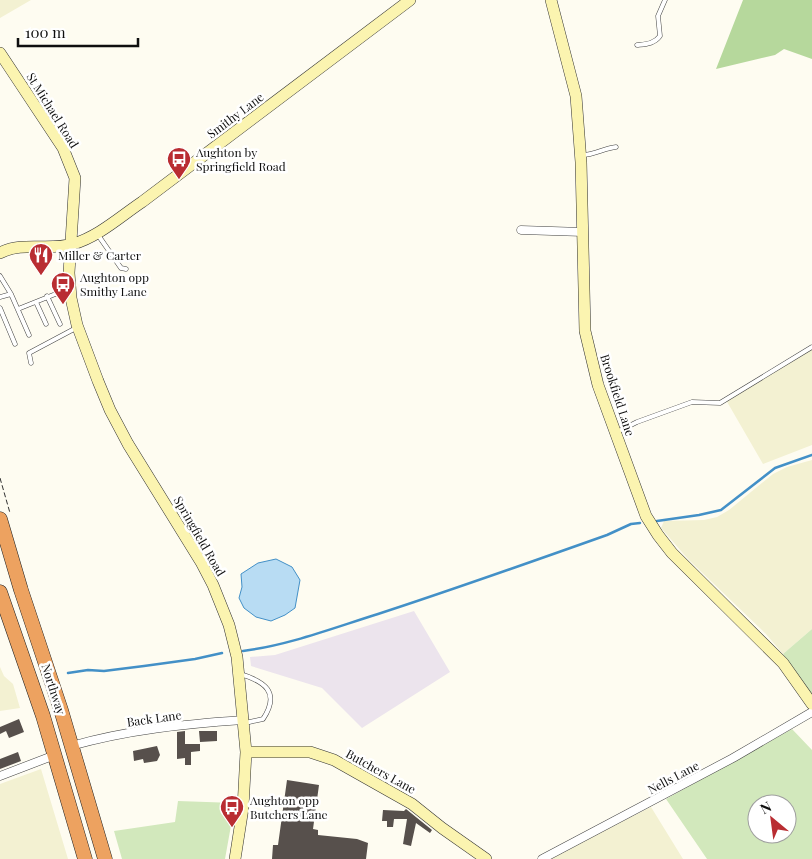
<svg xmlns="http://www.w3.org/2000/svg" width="812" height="859" font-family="'Playfair Display',serif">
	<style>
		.industrial { fill: #ece4ed }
		.farmland { fill: #f3f1d2 }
		.green { fill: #d2e8bc; fill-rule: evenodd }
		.forest { fill: #b6d89c }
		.water { fill: #b8dcf3; stroke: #4390c7 }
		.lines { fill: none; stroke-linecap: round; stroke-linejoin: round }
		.stream { stroke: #4390c7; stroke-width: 2.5 }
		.building { fill: #57504c }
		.lane-casing { stroke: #424242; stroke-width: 5 }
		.street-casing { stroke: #424242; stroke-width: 9 }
		.secondary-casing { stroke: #313131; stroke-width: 12 }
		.highway-casing { stroke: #202020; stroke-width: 15 }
		.path { stroke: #313131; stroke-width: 1; stroke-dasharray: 5 2.5; stroke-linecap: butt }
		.lane { stroke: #fff; stroke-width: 4 }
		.street { stroke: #fff; stroke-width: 8 }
		.secondary { stroke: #fbf4b0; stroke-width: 11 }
		.highway { stroke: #eda260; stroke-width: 14 }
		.labels { text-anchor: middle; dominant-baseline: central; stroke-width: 5; stroke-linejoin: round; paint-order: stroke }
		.street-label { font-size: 12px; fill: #0f0f0f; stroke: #fff }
		.poi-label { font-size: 12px; fill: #0f0f0f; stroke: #fff; text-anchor: start }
	</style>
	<rect width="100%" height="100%" fill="#fefcf1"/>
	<path class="industrial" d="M414,611L450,672L362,728L322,688L251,666L250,657L275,655Z"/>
	<path class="farmland" d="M0,0H31L0,18Z
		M812,348V445L763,464L726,400Z
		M812,460V629L783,654L766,634L688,559L661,528L664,521L704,520L717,517L729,510L773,474L787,467Z
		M0,667L4,676L13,684L20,708L0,711Z
		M41,769L68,859H0V784Z
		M651,807L683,859H548L555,855Z"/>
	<path class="green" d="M812,629V695L783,654Z
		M792,729L812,750V859H707L666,799ZM757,804H787V834H757Z
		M178,801L235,803L225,859H122L114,831L175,822Z"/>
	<path class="forest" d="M743,0H812V59L784,49L775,55L716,69Z"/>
	<path class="water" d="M276,559L292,567L300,580L295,608L285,615L271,621L256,617L244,608L239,598L242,587L241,574L258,563Z"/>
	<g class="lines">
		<path class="stream" d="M657,521L699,515L721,510L775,468L812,455
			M243,651C289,645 333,628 378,614C455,589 531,562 607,535L631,524L640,523
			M68,673L88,670L104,671L144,666L195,659L222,653"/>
	</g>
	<path class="building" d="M19,719L24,732L9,738L6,731L0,734V727Z
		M185,731V744H200V751L191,752V765H185V758L177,759V732Z
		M199,731H217V741L200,742Z
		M157,746L160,755L157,761L144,763L143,759L134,761L133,751Z
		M18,752L21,761L0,769V759Z
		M287,780L319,785L313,829L318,830V835L357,839L368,843L366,859H272L273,845H278Z
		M406,809L432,830L430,833L416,823L411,846L403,844L407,819H394L393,827H387V821H382L383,810L404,811Z"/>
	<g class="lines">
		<g class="lane-casing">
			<path id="lane" d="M637,45C646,44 654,44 660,36L658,16L665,0
				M582,155C595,155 604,148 616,147
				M98,235L121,268L126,269
				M0,276L11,294L0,297
				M11,294L29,335
				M47,296L60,324
				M36,302L46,324
				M0,308L15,344
				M18,309L68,289
				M31,363L29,353L76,328
				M617,432L637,422L692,402L720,403L812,347
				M240,674C264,681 281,692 263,719L245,723"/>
		</g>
		<g class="street-casing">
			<path id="street" d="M521,230L583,232
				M71,746C127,730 185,724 243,720
				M0,776L55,755
				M542,859L733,758L812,712"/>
		</g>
		<g class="secondary-casing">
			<path id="secondary" d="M551,0L576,96L581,162L585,331L598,385L646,516L658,535L672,553L783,663L812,704
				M0,53L63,148L75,178L69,273L71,298L77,325L98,381L110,410L128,444L201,562L213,585L229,625L237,657L246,752L243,808L235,859
				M0,253C22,241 49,251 73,244C98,237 121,216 142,202L410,0
				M246,752H310L334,760L412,804L442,828L486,859"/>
		</g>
		<g class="highway-casing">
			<path id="highway" d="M0,519L21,590L61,710L105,859
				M0,592L43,716L85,859"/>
		</g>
		<path class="path" d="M0,478L10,513"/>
		<use href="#lane" class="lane"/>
		<use href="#street" class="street"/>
		<use href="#secondary" class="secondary"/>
		<use href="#highway" class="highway"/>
	</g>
	<defs>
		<g id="bus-pin" transform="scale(1.25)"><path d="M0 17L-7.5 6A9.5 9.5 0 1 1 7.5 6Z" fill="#b92d32" stroke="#fff"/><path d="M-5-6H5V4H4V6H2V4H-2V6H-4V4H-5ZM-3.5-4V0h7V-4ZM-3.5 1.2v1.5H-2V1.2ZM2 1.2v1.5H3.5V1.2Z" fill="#fff"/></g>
		<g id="restaurant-pin" transform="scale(1.25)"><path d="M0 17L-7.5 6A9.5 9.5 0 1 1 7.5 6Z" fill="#b92d32" stroke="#fff"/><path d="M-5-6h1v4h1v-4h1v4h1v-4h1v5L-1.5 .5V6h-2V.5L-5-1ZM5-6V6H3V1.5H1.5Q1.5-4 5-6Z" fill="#fff"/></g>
	</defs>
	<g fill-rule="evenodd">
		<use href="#bus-pin" x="179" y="159"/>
		<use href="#restaurant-pin" x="41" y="255"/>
		<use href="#bus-pin" x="63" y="284"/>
		<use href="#bus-pin" x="232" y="807"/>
	</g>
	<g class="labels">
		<g class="street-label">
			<text transform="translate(53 110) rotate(58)">St Michael Road</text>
			<text transform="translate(235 115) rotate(-37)">Smithy Lane</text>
			<text transform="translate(618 395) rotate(72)">Brookfield Lane</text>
			<text transform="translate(200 536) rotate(60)">Springfield Road</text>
			<text transform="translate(54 689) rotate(72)">Northway</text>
			<text transform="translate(154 718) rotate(-8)">Back Lane</text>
			<text transform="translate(381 771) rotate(29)">Butchers Lane</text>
			<text transform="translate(673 777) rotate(-28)">Nells Lane</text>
		</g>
		<g class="poi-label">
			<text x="196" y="152">Aughton by<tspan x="196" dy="14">Springfield Road</tspan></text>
			<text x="58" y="255">Miller &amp; Carter</text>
			<text x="80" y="277">Aughton opp<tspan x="80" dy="14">Smithy Lane</tspan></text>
			<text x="250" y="800">Aughton opp<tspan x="250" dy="14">Butchers Lane</tspan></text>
		</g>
	</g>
	<g transform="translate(772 819) rotate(331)"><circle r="24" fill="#ffffff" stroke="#9f9f9f"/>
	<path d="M0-4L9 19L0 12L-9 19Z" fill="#b92d32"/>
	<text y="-8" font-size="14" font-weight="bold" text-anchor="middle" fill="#0f0f0f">N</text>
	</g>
	<path d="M18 38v8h120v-8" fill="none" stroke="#0f0f0f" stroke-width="2.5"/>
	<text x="25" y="38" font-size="15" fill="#0f0f0f" stroke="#ffffff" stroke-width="4" paint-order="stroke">100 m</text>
</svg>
